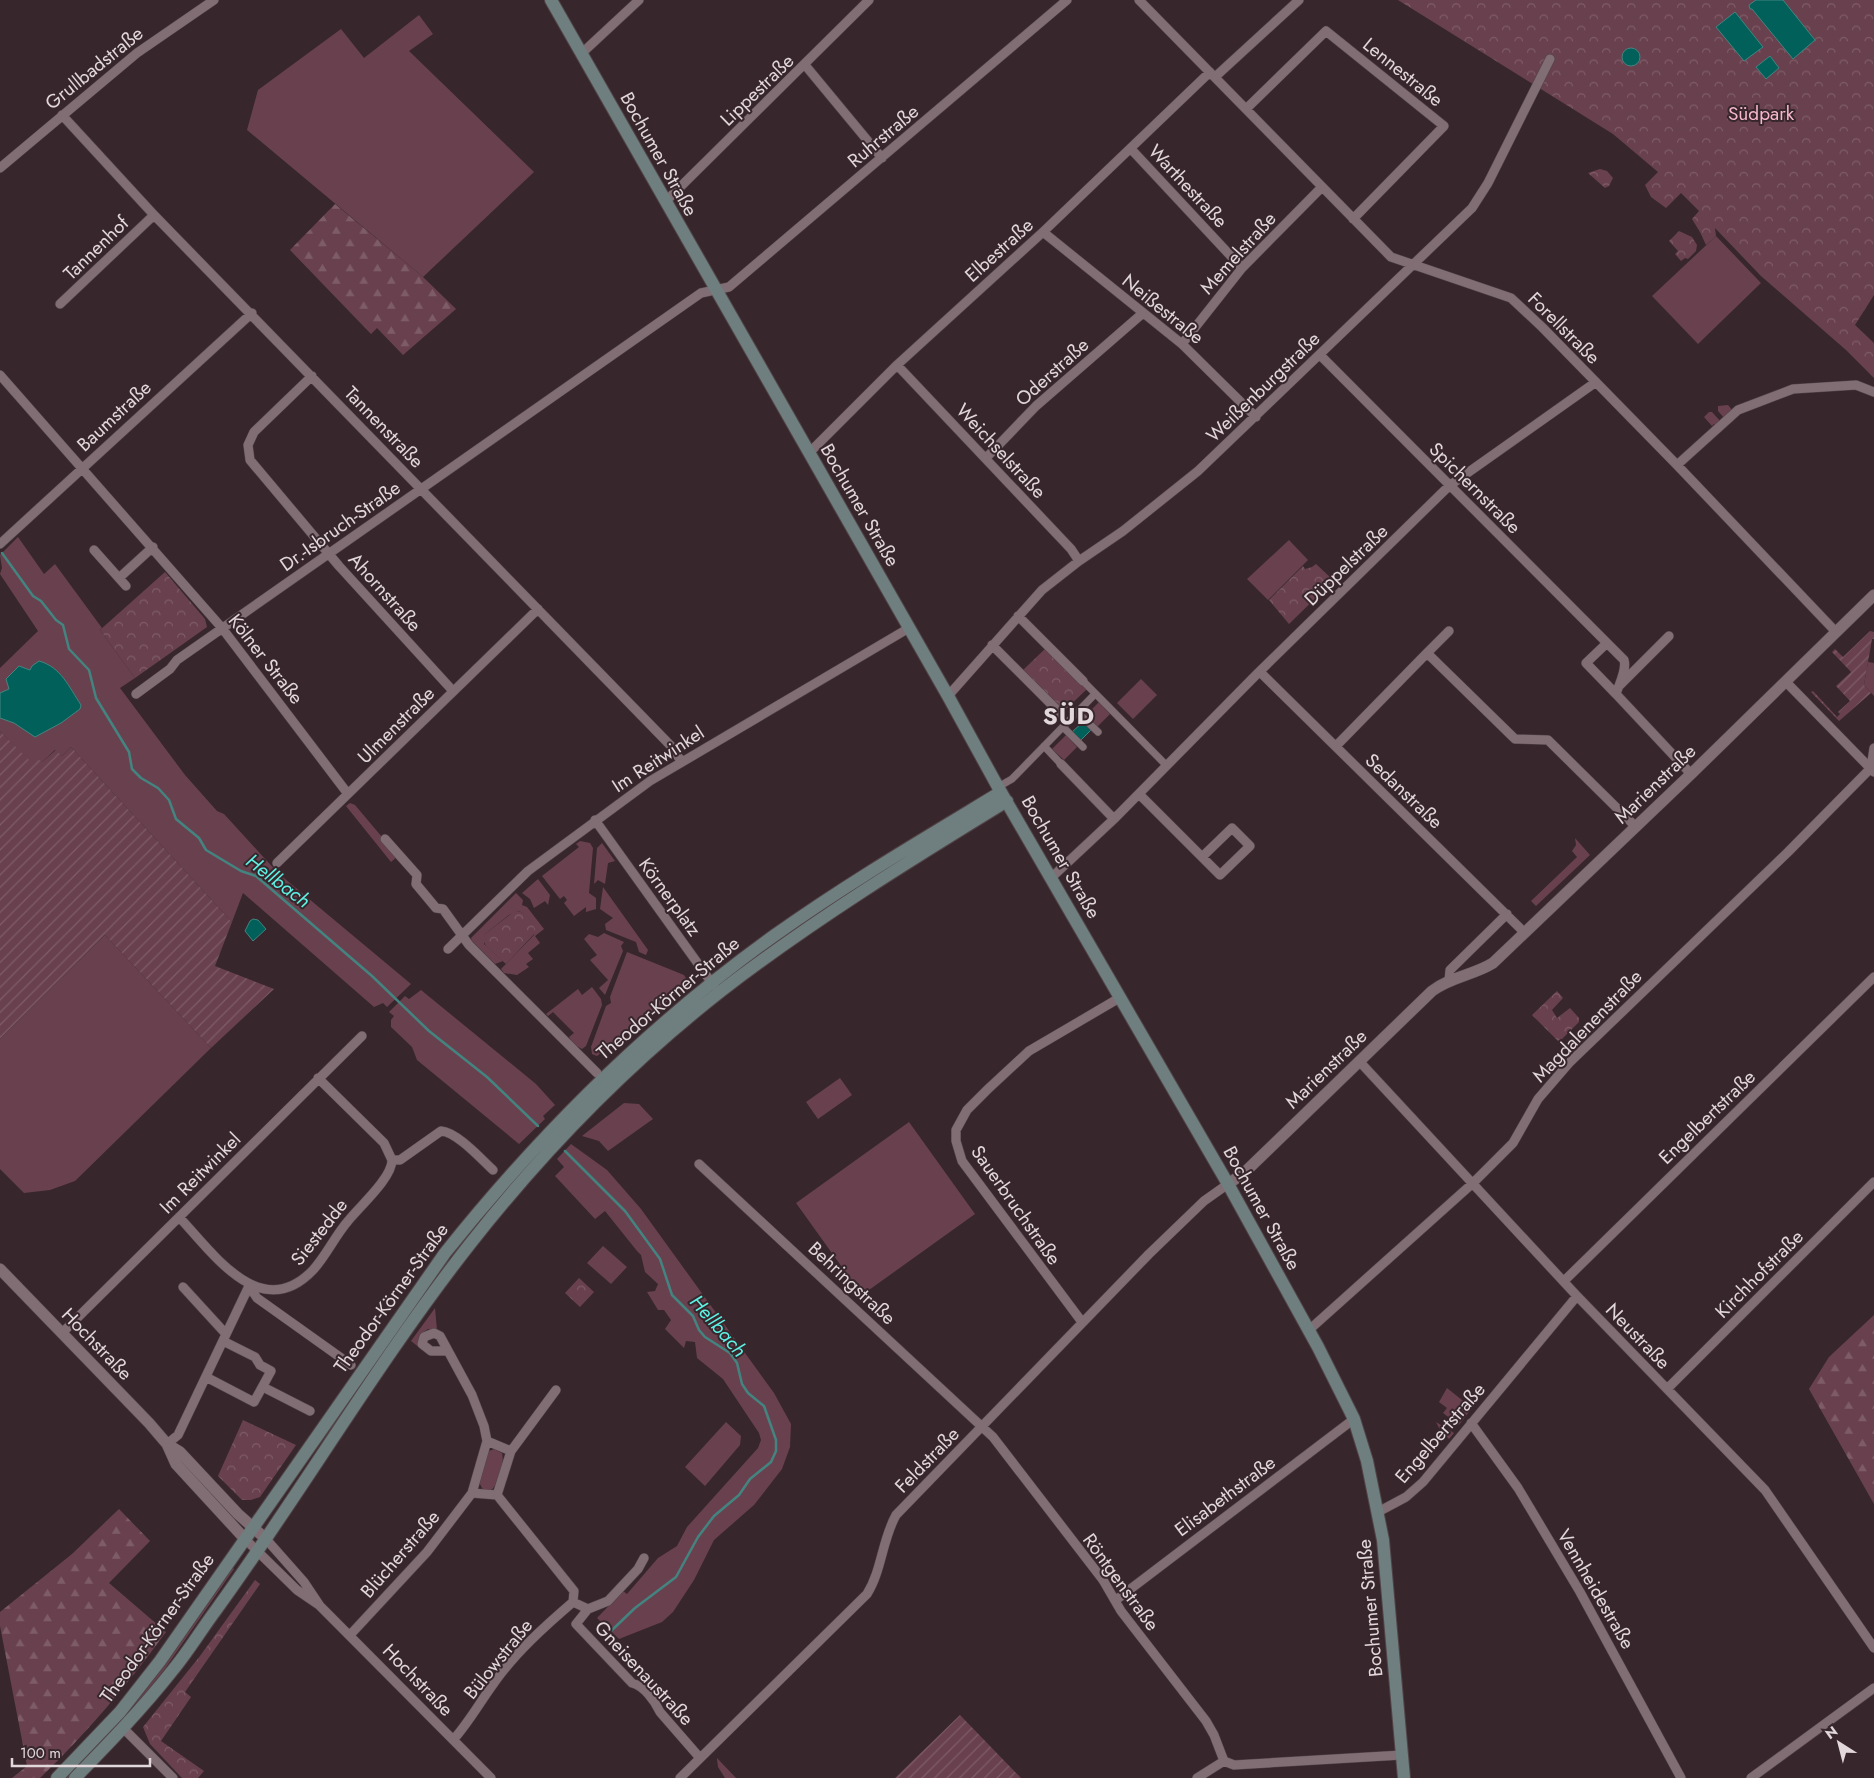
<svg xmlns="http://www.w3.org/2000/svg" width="1874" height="1778" font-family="Jost,sans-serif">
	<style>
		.grass { fill: #69414e }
		.forest { fill: url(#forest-firs) }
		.park { fill: url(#park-crowns) }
		.garden { fill: url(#garden-furrows) }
		.water { fill: #01605a; stroke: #448480 }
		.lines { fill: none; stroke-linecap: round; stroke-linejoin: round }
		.stream { stroke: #448480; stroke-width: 2.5 }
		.pedestrian-casing { stroke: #514447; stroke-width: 8 }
		.minor-casing { stroke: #514447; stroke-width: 10 }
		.tertiary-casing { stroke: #514447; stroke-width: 12 }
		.secondary-casing { stroke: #514447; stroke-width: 14 }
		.pedestrian { stroke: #816e74; stroke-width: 7 }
		.minor { stroke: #816e74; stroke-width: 9 }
		.tertiary { stroke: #816e74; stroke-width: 11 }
		.secondary { stroke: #6f7e7f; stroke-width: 12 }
		.labels { text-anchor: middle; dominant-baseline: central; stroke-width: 4; stroke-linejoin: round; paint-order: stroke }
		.street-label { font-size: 19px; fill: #e2d7da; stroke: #37272c }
		.park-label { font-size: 19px; fill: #f7b8cc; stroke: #37272c }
		.water-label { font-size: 20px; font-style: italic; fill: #5df0e3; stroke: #37272c }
		.district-label { font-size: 24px; font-weight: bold; letter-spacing: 1px; fill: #e2d7da; stroke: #37272c }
	</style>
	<defs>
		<pattern id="forest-firs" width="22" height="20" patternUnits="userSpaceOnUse" patternTransform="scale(1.25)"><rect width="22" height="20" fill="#69414e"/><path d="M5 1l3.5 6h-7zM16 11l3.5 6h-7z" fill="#7e5c67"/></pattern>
		<pattern id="park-crowns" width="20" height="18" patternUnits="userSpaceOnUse" patternTransform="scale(1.25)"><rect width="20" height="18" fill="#69414e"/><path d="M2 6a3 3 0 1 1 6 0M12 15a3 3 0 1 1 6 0" fill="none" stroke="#7e5c67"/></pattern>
		<pattern id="garden-furrows" width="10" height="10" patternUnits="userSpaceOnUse" patternTransform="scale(1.25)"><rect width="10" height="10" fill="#69414e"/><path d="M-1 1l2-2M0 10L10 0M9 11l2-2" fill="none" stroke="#7e5c67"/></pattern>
	</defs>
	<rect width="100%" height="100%" fill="#37272c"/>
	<path class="grass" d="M419,15L433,34L409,51L534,172L423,277L247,130L258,90L341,29L364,58Z
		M1716,236L1761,283L1698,344L1652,296Z
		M1728,405L1733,411L1724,418L1718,411V406Z
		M1709,412H1712L1721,422L1716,426L1714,424L1712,426L1704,417Z
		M18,537L44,574L55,564L102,628L100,630L135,678L120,688L185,775L217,811L224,814L278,873L411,984L387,1007L383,1003L374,1007L243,893L232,922L71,747L62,756L55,750L42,762L28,760L0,731V668L38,631L0,574L2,568L0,555Z
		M1289,540L1308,560L1268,600L1247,579Z
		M1868,662L1874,663V696L1864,685Z
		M1141,679L1157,695L1133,719L1117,703Z
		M1099,702L1110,714L1097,727L1086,715Z
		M1066,735L1077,747L1064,760L1052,749Z
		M350,803L355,805L398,856L391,862L346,806Z
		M1575,838L1590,855L1536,906L1531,901L1577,857L1572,851L1576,845Z
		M580,841L590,843L593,848L589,893L596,898V909L586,912V907L574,916L564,903L567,900L564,896L560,899L542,876L579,847L576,844Z
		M602,843L615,861L608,863L605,884L598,880L594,884L597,848Z
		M538,879L550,895L548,905L545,901L534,908L530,899L522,893Z
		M603,887L648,950L646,955L639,952L636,942L606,930L605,924L613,918L600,909Z
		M516,893L523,900L522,905L527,907L544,929L535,936L540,943L528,953L533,959L526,964L529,967L517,975L504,973L501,969L534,935L535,929C532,921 527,914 518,911L509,915L485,934L484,944L503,961L495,964L472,941L471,938Z
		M604,933L624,942L621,946L623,951L605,995L599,988L608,980L590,960L597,955L584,939L589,934L598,937Z
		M105,935L211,1048L75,1181L50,1190L24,1193L0,1169V1039Z
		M627,952L684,975L687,980L684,988L597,1056L592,1054L591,1047L606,1006L611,1003L610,997Z
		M592,987L601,999L602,1005L586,1046L582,1049L573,1044L569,1037L574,1033L553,1012L548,1016L546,1014L578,989L582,995Z
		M421,990L536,1084L555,1105L543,1116L545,1119L519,1144L417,1060L412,1047L391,1027V1020L394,1016L389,1012L405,996L409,999Z
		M840,1078L852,1095L818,1119L806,1102Z
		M624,1103L639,1104L653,1119L608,1151L599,1141L582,1136Z
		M909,1122L975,1214L862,1295L796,1203Z
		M571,1144L607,1170L641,1209L774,1393L791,1424L790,1447L782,1469L754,1505L714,1540L694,1580L673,1612L662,1622L619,1639L597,1618L623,1591L627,1594L658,1558L677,1546L687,1527L758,1448L761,1440L759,1433L723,1379L697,1358L695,1342L686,1341L684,1348L665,1329L671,1320L664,1310H658L647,1292L655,1291L658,1284L645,1272L641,1255L637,1251L605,1211L595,1219L555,1176L564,1167L557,1159Z
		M603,1246L627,1267L611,1284L587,1263Z
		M435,1308L437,1330L428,1329L421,1334V1349L411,1341Z
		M1447,1388L1472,1408L1459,1425L1443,1413L1447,1408L1439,1402Z
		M726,1422L741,1436L740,1445L705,1486L685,1467Z
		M1436,1422L1454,1433L1449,1439L1440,1430Z
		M494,1449L502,1453C505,1463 498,1486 490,1491L483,1490L479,1482L487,1452Z
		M232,1567L234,1569L164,1670L125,1719L70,1778H63Z
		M717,1759V1758L736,1778H725L718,1767Z"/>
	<path class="forest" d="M335,204L423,277L456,309L403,355L377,328L371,334L290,250Z
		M1874,1315V1504L1809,1389L1829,1357Z
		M119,1509L150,1541L109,1583L166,1632C128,1684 87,1733 40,1778H12L27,1766L0,1626V1612L72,1554Z"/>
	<path class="park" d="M1398,0H1874V295L1855,325L1874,343V378L1846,350L1761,276L1715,228L1716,236L1706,245L1700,232L1692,219L1699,211L1681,193L1666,208L1651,197L1645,185L1658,172L1613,134Z
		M1600,169L1607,171L1613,178L1609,186L1605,188L1588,173Z
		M1679,231L1692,237L1697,245L1696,251L1688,259L1685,258L1681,261L1675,254L1678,251L1669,241Z
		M1316,564L1332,579V582L1289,624L1269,600L1303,566L1305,569L1312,567Z
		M165,572L205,619L207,627L135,678L100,630Z
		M1046,648L1087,689L1063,712L1022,671Z
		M515,911C526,911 534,922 536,932L506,964L486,946L483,940L485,934Z
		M1557,991L1563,998L1552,1010L1557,1018L1570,1008L1579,1018V1022L1559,1042L1532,1015Z
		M579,1278L594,1292L580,1307L565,1293Z
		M243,1420L296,1445L260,1497L251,1500H242L218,1476Z
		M255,1580L260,1584L185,1692L191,1697L161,1741L204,1771L198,1778H182L150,1744L143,1727L200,1656Z"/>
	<path class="garden" d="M1870,631L1874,632V639H1872L1864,685L1871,693L1839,721L1811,692L1813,691L1837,717L1840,714L1838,712L1850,701L1836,686L1851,672L1832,652L1835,649L1843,657Z
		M0,731L29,760L38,759L42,762L56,750L62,756L71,747L232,922L215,966L274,989L211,1048L105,935L0,1039Z
		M960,1715L1021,1778H895Z"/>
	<path class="water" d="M1756,0H1783L1815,40L1793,59L1752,9H1750L1749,5Z
		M1735,12L1763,47L1744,61L1716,27Z
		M1622 57a9 9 0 1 1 18 0a9 9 0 1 1-18 0Z
		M1770,56L1779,68L1766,79L1756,67Z
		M39,661C61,667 69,687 81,705L80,709L61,723L35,737L14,723L0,718V693L9,689L6,679L19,666L30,670L32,666Z
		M1084,721L1092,729L1080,741L1071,733Z
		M253,919L258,920L266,929L253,941L245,931L250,921Z"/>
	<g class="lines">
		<path class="stream" d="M2,553L33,596L41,601L56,620L63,625L69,649L89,670L96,698L129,752L132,769L141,778L158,788L169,800L176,819L199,838L206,850L241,871L256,876L372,976L429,1031L487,1077L538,1126
			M565,1151L625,1211L660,1259L672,1295L693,1316L699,1330L705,1337L730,1353L737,1363L742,1384L748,1393L764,1406L776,1440V1451L771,1462L750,1479L739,1495L714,1516L698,1537L676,1577L635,1608L611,1631"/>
		<g class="pedestrian-casing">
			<path id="pedestrian" d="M1083,681L1167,766
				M1077,712L1098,732
				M1063,727L1083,747
				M1044,746L1061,764
				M998,787L1012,779L1095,694"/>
		</g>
		<g class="minor-casing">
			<path id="minor" d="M1139,0L1391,257L1511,298L1542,327L1677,465L1836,632
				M582,53L639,0
				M805,65L882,158
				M1215,77L1299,0
				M1246,109L1326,31L1444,126L1353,219
				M62,115L154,215L671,746L681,761
				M1131,149L1242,268
				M0,168L137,53L214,0
				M665,202L869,0
				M1043,232L1182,344L1256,417
				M60,304L154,215
				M1182,344L1242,268L1321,188
				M1320,355L1624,660C1627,670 1619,684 1616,694L1691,774
				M897,365L1071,549L1079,561
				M0,375L222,628L348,794
				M312,376L254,432L248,445L250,460L339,566L453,691
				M809,453L897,365L1043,232L1210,72
				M986,458L1036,406L1143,313
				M1677,465L1738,410L1793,389L1856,385L1874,392
				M0,544L252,313
				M94,550L126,586
				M119,578L153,547
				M1018,616L1083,681
				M1607,643L1586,663L1616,694
				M992,645L1060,713
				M1427,653L1449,631
				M1260,672L1525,933
				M1786,682L1874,772
				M1620,685L1669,636
				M136,694L170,669L177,660L701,293L729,287L1067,0
				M948,696L1042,590L1079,561L1123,531L1198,471L1472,208L1488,183L1550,59
				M1336,746L1427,653L1515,739L1548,740L1636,827
				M1061,764L1114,819
				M1139,794L1220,875L1250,846L1232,828L1202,857
				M595,820L714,986
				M385,839L417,875L416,884L436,908L443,909L469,945L597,1073
				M277,863L538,609
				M1052,877L1114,819L1256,675L1449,486L1596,382
				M448,949L528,871L650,781L909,628
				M1449,981L1450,970L1507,914
				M1359,1061L1577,1296L1765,1490L1874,1648
				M318,1078L384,1143L392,1160
				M699,1164L993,1437L1103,1580L1121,1611L1206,1721L1214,1735L1224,1761
				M179,1217C212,1252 261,1325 313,1270C326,1256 335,1236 348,1221C360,1206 392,1178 392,1160H400L441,1131C457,1132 481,1159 493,1170
				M1564,1281L1874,977
				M249,1286L257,1298L351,1365
				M183,1287L226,1334
				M1082,1322L962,1161L956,1141V1130L967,1110L988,1089L1029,1051L1121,997
				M1309,1330L1473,1183L1513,1143L1538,1099L1569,1063L1788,852L1871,768L1874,748
				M62,1333L362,1036
				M206,1377L254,1402L271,1371L260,1365L255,1357L223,1341
				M263,1387L310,1411
				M1667,1389L1874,1182
				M1471,1423L1518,1488L1580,1592L1681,1778
				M487,1441L511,1451
				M167,1444L178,1435L249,1286
				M472,1493L497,1495
				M497,1495L574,1591L573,1602
				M497,1495L511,1451L556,1390
				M1378,1512L1406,1497L1423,1482L1577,1296
				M245,1539L297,1590L319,1605
				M266,1539L304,1582L320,1606L491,1778
				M1116,1600L1354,1419
				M573,1602L588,1609L576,1624L632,1683C644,1686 655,1701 660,1712L700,1758
				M588,1609L608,1601L638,1569L644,1558
				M350,1635L427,1552L472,1493L487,1441L484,1426L472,1395L440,1336L434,1333L424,1337L422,1344L431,1351H448
				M123,1728L173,1778
				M453,1740C469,1722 480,1702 494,1683C515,1653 545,1626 573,1602
				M1224,1761L1234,1765L1402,1755
				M680,1778L867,1594C882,1570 882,1540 896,1515L1149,1254L1204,1201L1228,1184
				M1197,1778L1224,1761
				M1751,1778L1874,1688"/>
		</g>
		<g class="tertiary-casing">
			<path id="tertiary" d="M1228,1184L1244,1173L1432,991C1450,977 1474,975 1493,963L1691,774L1874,595
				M0,1269L149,1423L167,1444L176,1464L245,1539
				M167,1444L180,1452L238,1514L266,1539"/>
		</g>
		<g class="secondary-casing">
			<path id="secondary" d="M551,0L948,696L998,787L1228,1184L1318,1347L1354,1419L1367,1461L1383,1540L1404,1778
				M57,1778L120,1712L160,1661L445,1253C541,1133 649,1025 775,935C848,883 925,838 1001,792
				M75,1778C109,1743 142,1709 172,1671C188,1652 201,1630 216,1610C303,1490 378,1361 470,1244C543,1151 628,1064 721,991C812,921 909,861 1007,801"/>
		</g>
		<use href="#pedestrian" class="pedestrian"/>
		<use href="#minor" class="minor"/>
		<use href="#tertiary" class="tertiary"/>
		<use href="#secondary" class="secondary"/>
	</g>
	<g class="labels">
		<g class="street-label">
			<text transform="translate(94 68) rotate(-39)">Grullbadstraße</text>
			<text transform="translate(1403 72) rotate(39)">Lennestraße</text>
			<text transform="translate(757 90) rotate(-44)">Lippestraße</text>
			<text transform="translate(883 136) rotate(-40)">Ruhrstraße</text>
			<text transform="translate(659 154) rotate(61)">Bochumer Straße</text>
			<text transform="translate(1188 186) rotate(47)">Warthestraße</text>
			<text transform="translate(96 248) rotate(-44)">Tannenhof</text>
			<text transform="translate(999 250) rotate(-42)">Elbestraße</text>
			<text transform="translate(1238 253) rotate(-48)">Memelstraße</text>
			<text transform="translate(1163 309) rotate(39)">Neißestraße</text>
			<text transform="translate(1564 328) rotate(45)">Forellstraße</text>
			<text transform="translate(1052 372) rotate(-42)">Oderstraße</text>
			<text transform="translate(1263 387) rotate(-44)">Weißenburgstraße</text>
			<text transform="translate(114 416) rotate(-43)">Baumstraße</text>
			<text transform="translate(384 427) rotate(46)">Tannenstraße</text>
			<text transform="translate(1001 451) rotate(47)">Weichselstraße</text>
			<text transform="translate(1475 488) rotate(45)">Spichernstraße</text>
			<text transform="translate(860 505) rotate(60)">Bochumer Straße</text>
			<text transform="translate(340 526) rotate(-35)">Dr.-Isbruch-Straße</text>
			<text transform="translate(1346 565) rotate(-44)">Düppelstraße</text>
			<text transform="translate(385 592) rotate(48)">Ahornstraße</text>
			<text transform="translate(266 659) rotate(52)">Kölner Straße</text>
			<text transform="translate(396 725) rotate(-45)">Ulmenstraße</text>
			<text transform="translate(658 759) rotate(-33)">Im Reitwinkel</text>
			<text transform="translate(1655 784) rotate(-44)">Marienstraße</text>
			<text transform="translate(1404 791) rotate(44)">Sedanstraße</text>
			<text transform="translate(1061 857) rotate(60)">Bochumer Straße</text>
			<text transform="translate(670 897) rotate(54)">Körnerplatz</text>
			<text transform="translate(668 998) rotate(-40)">Theodor-Körner-Straße</text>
			<text transform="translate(1587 1026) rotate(-46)">Magdalenenstraße</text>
			<text transform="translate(1326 1069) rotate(-44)">Marienstraße</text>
			<text transform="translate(1707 1117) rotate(-44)">Engelbertstraße</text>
			<text transform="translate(200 1173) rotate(-45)">Im Reitwinkel</text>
			<text transform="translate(1016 1205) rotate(55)">Sauerbruchstraße</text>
			<text transform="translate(1262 1208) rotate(61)">Bochumer Straße</text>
			<text transform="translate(319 1232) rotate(-52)">Siestedde</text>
			<text transform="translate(1759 1274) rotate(-45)">Kirchhofstraße</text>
			<text transform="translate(852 1283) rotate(43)">Behringstraße</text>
			<text transform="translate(391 1298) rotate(-54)">Theodor-Körner-Straße</text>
			<text transform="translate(1638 1336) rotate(46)">Neustraße</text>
			<text transform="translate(97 1344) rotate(46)">Hochstraße</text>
			<text transform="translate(1440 1433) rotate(-49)">Engelbertstraße</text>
			<text transform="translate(927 1460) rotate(-46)">Feldstraße</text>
			<text transform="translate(1225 1496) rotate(-37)">Elisabethstraße</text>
			<text transform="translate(400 1554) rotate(-49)">Blücherstraße</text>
			<text transform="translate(1121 1582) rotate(54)">Röntgenstraße</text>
			<text transform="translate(1596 1589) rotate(60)">Vennheidestraße</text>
			<text transform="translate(1370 1608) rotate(-95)">Bochumer Straße</text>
			<text transform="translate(157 1628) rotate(-54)">Theodor-Körner-Straße</text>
			<text transform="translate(498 1659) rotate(-51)">Bülowstraße</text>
			<text transform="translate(644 1673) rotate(47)">Gneisenaustraße</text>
			<text transform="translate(418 1680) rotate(46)">Hochstraße</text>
		</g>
		<g class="park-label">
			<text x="1761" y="113">Südpark</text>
		</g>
		<g class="water-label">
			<text transform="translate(278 881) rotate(37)">Hellbach</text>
			<text transform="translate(718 1326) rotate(49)">Hellbach</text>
		</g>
		<g class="district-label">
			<text x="1069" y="715">SÜD</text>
		</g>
	</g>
	<g transform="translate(1839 1743) rotate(324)" stroke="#37272c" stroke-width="4" paint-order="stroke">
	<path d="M0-4L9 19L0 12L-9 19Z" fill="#e2d7da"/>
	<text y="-8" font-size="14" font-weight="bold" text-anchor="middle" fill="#e2d7da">N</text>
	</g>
	<path d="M12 1758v8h138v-8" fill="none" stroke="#e2d7da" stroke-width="2.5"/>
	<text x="20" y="1758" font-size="15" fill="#e2d7da" stroke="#37272c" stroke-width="4" paint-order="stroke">100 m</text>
</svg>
